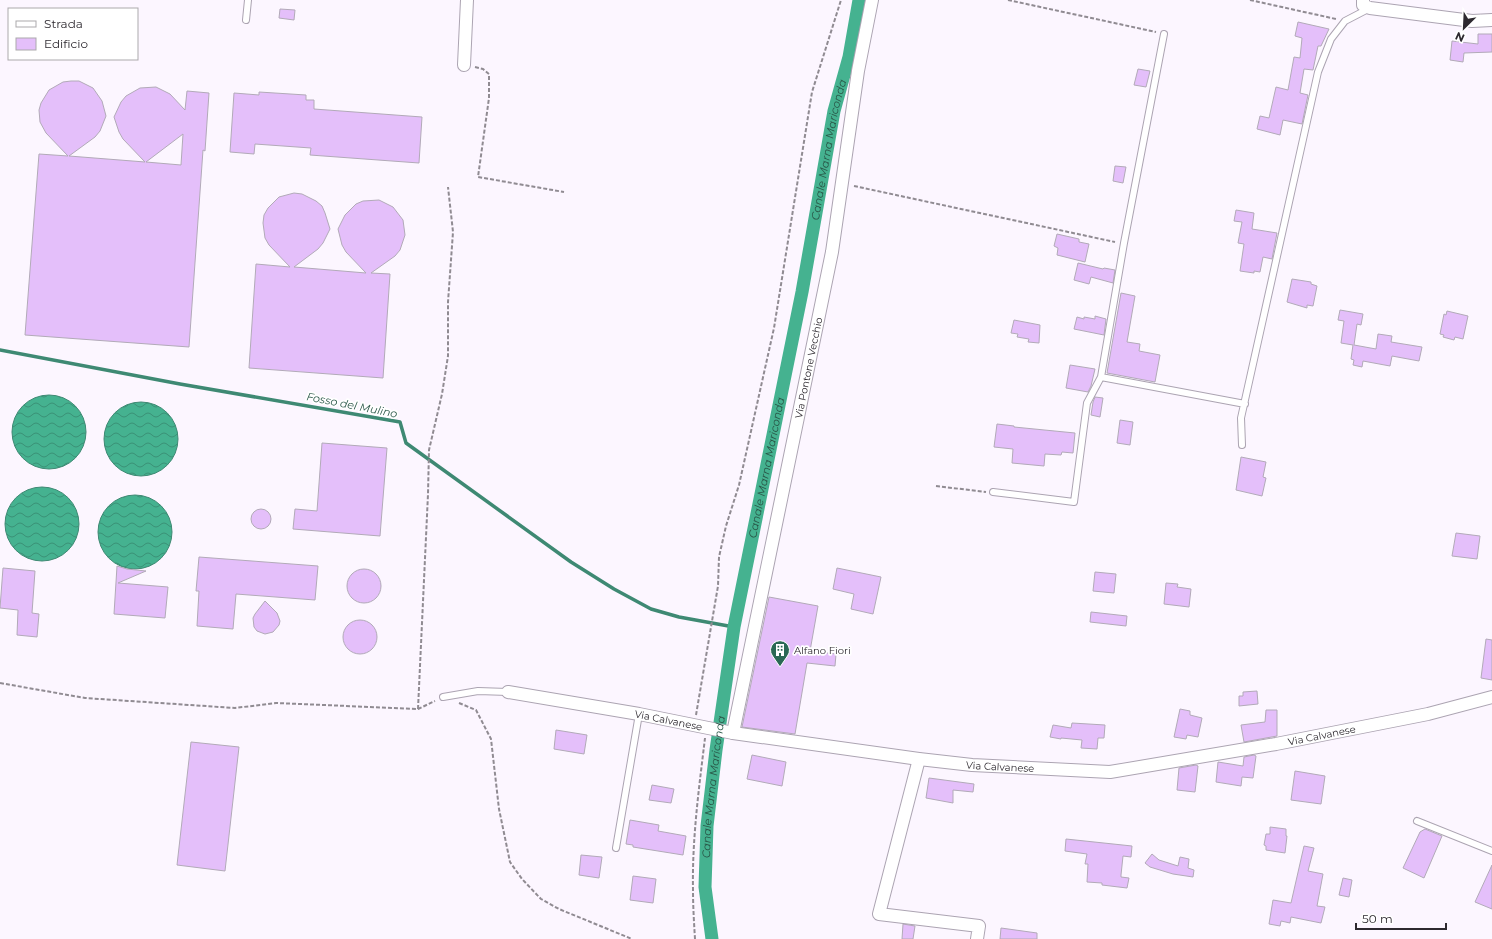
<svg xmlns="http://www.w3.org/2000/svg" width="1492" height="939" font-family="Montserrat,sans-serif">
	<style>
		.water { fill: url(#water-waves); stroke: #3e8973 }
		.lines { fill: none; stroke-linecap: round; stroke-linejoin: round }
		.stream { stroke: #3e8973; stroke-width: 3.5 }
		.canal { stroke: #45b290; stroke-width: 13 }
		.building { fill: #e4bffa; stroke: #b2aab8; fill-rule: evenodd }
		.service-casing { stroke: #aca4b2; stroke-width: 8 }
		.minor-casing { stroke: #aca4b2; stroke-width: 14 }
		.path { stroke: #908b92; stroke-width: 2; stroke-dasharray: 4 2; stroke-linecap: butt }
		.service { stroke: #fff; stroke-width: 6 }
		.minor { stroke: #fff; stroke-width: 12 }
		.labels { text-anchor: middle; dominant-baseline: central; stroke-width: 3.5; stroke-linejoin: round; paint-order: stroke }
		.street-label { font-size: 10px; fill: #2d292f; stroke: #fff }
		.poi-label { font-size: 10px; fill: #2d292f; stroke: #fff; text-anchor: start }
		.water-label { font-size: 11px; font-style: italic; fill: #285546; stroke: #fff }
	</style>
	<defs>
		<pattern id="water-waves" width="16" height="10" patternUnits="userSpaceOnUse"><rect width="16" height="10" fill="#45b290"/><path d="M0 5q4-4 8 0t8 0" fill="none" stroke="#3a9176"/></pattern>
	</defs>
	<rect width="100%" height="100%" fill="#fcf6ff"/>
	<path class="water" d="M12 432a37 37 0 1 1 74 0a37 37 0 1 1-74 0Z
		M104 439a37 37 0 1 1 74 0a37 37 0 1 1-74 0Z
		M5 524a37 37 0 1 1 74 0a37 37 0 1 1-74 0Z
		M98 532a37 37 0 1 1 74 0a37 37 0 1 1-74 0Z"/>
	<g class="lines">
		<path class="stream" d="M0,350L180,384L400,422L406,443L571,562L614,589L651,609L679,617L734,627"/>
		<path class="canal" id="s1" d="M712,939L705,887L707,826L716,750L734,627L802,292L834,111L849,57L859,0"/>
	</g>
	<path class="building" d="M280,9L295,10L294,20L279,18Z
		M1298,22L1329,29L1321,46H1318L1313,70L1304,69L1300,93L1308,95L1302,124L1283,120L1280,135L1257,129L1260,116L1269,118L1276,87L1288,90L1294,57L1300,58L1302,38L1295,36Z
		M1478,34H1492V52L1464,53L1463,62L1450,60L1452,41L1478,44Z
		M1138,69L1150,71L1146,87L1134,85Z
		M71,81H79L93,88L102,101L106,116L100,131L95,137L69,156L145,162L123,139L119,132L114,117L121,102L126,96L140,88L156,87L170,94L185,110L187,91L209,93L205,151L203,150L189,347L25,335L39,154L68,156L46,133L40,122L39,110L41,103L49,90L63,82ZM183,134L181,165L146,162Z
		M259,92L306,95V100H314V109L422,117L419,163L310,155L311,148L255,144L254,154L230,152L234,93L259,95Z
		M1115,166L1126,167L1123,183L1113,181Z
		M294,193L302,194L316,201L322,206L325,213L330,229L323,243L318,249L294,267L366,273L346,252L342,245L338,229L345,215L356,204L363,201L379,200L393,207L403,220L405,235L400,250L395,256L371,273L390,274L383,378L249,368L256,264L290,267L269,245L265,238L263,223L264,215L268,208L279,197Z
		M1236,210L1254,213L1252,229L1277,233L1272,259L1263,257L1260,272L1254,271V273L1240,271L1244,244L1238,243L1242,222L1234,221Z
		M1057,234L1079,239V242L1089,244L1085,262L1057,255L1058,248L1054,246Z
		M1078,263L1103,269L1104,268L1115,270L1113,283L1091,277L1089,284L1074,280Z
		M1292,279L1311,282V284L1317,286L1313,306L1307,305V308L1287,302Z
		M1121,293L1135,296L1127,342L1140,344L1139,351L1160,355L1155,382L1107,373Z
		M1340,310L1363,314L1361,325L1357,324L1354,345L1376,349L1378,334L1392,336L1391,342L1422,347L1419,361L1392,356L1390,366L1363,361L1362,367L1353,365L1354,360L1351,359L1353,345L1341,343L1344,321L1338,320Z
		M1447,311L1468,316L1463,339L1455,337L1454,340L1443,337L1444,335L1440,334L1444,314L1446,315Z
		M1095,316L1106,319L1104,335L1074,329L1077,317L1084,319V317L1095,319Z
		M1014,320L1040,325L1039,343L1028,342L1029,339L1017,337L1018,334L1011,333Z
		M1070,365L1095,369L1091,386L1088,392L1066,388Z
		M1095,397L1103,398L1100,417L1091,415L1093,402Z
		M1120,420L1133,422L1130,445L1117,443Z
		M997,424L1014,426V427L1075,433L1073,453L1062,452L1061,455L1045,454L1044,466L1012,463L1013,449L994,447Z
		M322,443L387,448L380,536L293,529L295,509L317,511Z
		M1241,457L1266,462L1263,477L1266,478L1262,496L1236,490Z
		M251 519a10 10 0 1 1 20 0a10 10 0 1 1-20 0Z
		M1456,533L1480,536L1477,559L1452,556Z
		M199,557L318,566L315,600L236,594L233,629L197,626L199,591H196Z
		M117,566L127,569L146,571L118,583L168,587L165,618L114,614Z
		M3,568L35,571L32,613L39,614L37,637L17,635L18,610L0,608Z
		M837,568L881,577L873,614L851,609L854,594L833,589Z
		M347 586a17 17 0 1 1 34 0a17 17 0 1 1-34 0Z
		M1095,572L1116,574L1114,593L1093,591Z
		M1166,583L1178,584L1177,587L1191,589L1189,607L1164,604Z
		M769,597L818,606L810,651L836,654L835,666L807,663L795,734L742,727Z
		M265,601L277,613L280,621L279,625L273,632L265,634L257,631L254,627L253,618L255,614Z
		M1091,612L1127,616L1126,626L1090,622Z
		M343 637a17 17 0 1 1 34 0a17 17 0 1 1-34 0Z
		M1486,639L1492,640V680L1481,678Z
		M1257,691L1258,704L1239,706V696H1243V692Z
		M1180,709L1190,711V715L1202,718L1198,737L1187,735L1186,739L1174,737Z
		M1266,710H1277V736L1244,742L1241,725L1265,722Z
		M1072,723L1105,725L1104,738H1098L1097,749L1081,748L1082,740L1061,738V739L1050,737L1053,725L1071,728Z
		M556,730L587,735L584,754L554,749Z
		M191,742L239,747L225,871L177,865Z
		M752,755L786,762L782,786L747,779Z
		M1254,755L1256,756L1253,778L1242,777L1241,786L1216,782L1218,762L1243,766L1244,757Z
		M1196,765L1198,766L1195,792L1177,790L1179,768Z
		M1295,771L1325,776L1321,804L1291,800Z
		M929,778L974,784L973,792L953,790V803L926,798Z
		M652,785L674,789L671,803L649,800Z
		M630,820L659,825L658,831L686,836L683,855L633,847V845L626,844Z
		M1270,827L1286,829V836H1287L1285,853L1266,850V846L1264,845L1266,834H1270Z
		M1425,829L1442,836L1424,878L1403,868L1420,832Z
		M1066,839L1132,846L1131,857L1123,856L1121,875V877L1129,878L1127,888L1102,885V883L1087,882L1088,864H1085L1087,854L1065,851Z
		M1304,846L1314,848L1308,871L1323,874L1317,906L1325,907L1321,923L1291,917L1290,923L1281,921L1280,926L1269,924L1273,900L1291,903Z
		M1152,854L1159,860L1178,866L1180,857L1189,859L1188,868L1194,870L1193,877L1173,874L1150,867L1145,863Z
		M581,855L602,857L599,878L579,875Z
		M1492,865V909L1475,902Z
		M633,876L656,879L653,903L630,900Z
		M1343,878L1352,880L1349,897L1339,895Z
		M903,924L915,926L913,939H902Z
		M1001,928L1037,933V939H1000Z"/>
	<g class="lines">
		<g class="service-casing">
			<path id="service" d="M246,20L248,0
				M1101,377L1124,243L1164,34
				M1242,445L1241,418L1318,72L1331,39L1345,21L1370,8
				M993,492L1074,502L1087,403L1101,377L1245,404
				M443,697L478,691L508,692
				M1417,821L1492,851
				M616,848L639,714"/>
		</g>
		<g class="minor-casing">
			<g id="minor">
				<path d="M1363,0V5L1370,8L1472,21L1492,20"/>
				<path d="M464,65L467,0"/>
				<path id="s2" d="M508,692L639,714L733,733L919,759L972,765L1110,772L1276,744L1428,714L1492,697"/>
				<path id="s3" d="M733,733L832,252L858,71L872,0"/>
				<path d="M919,759L879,914L979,926L977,939"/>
			</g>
		</g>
		<path class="path" d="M1008,0L1156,32
			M1250,0L1336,19
			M475,67L483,69L489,74V98L478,177L564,192
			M854,186L1115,242
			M936,486L986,492
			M0,683L85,698L235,708L276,703L418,709L435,701
			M459,703L476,710L491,739L499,809L510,862L522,879L541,899L559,909L632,939
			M418,709L428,494L429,450L442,394L448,356V302L453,232L448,187
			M696,715L718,586L719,557L726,526L739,485L774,328L812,92L841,0
			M695,939C694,923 693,906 693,890C692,839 699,788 705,738"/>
		<use href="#service" class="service"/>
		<use href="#minor" class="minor"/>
	</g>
	<defs>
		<g id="building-pin" transform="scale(1)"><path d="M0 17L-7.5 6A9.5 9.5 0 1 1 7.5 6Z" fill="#2a6854" stroke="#fff"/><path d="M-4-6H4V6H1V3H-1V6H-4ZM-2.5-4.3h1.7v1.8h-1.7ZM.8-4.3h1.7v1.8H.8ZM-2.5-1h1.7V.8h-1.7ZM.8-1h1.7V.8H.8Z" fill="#fff"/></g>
	</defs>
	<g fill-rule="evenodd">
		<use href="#building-pin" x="780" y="650"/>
	</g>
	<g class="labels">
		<g class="street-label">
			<text stroke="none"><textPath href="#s3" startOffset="373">Via Pontone Vecchio</textPath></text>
			<text stroke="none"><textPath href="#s2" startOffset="163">Via Calvanese</textPath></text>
			<text stroke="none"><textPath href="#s2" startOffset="823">Via Calvanese</textPath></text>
			<text stroke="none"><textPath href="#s2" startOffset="498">Via Calvanese</textPath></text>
		</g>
		<g class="poi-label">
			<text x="794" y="650">Alfano Fiori</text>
		</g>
		<g class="water-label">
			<text stroke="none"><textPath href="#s1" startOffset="801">Canale Marna Mariconda</textPath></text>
			<text transform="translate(352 405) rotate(11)">Fosso del Mulino</text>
			<text stroke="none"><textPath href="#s1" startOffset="477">Canale Marna Mariconda</textPath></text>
			<text stroke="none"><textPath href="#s1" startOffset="153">Canale Marna Mariconda</textPath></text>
		</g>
	</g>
	<rect x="8" y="8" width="130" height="52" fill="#ffffff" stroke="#aba9ac"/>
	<rect x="16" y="21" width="20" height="6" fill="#ffffff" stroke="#aba9ac"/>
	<text x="44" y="28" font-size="12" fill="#2d292f">Strada</text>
	<rect x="16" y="38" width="20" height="12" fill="#e4bffa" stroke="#aba9ac"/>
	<text x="44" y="48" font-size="12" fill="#2d292f">Edificio</text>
	<g transform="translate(1464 28) rotate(204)" stroke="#ffffff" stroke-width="3" paint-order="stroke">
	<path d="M0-3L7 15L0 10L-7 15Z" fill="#2d292f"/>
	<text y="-6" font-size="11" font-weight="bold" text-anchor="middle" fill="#2d292f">N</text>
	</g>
	<path d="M1356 923v6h90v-6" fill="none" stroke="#2d292f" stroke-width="2"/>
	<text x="1362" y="923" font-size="12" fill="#2d292f" stroke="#ffffff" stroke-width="3" paint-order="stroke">50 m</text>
</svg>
